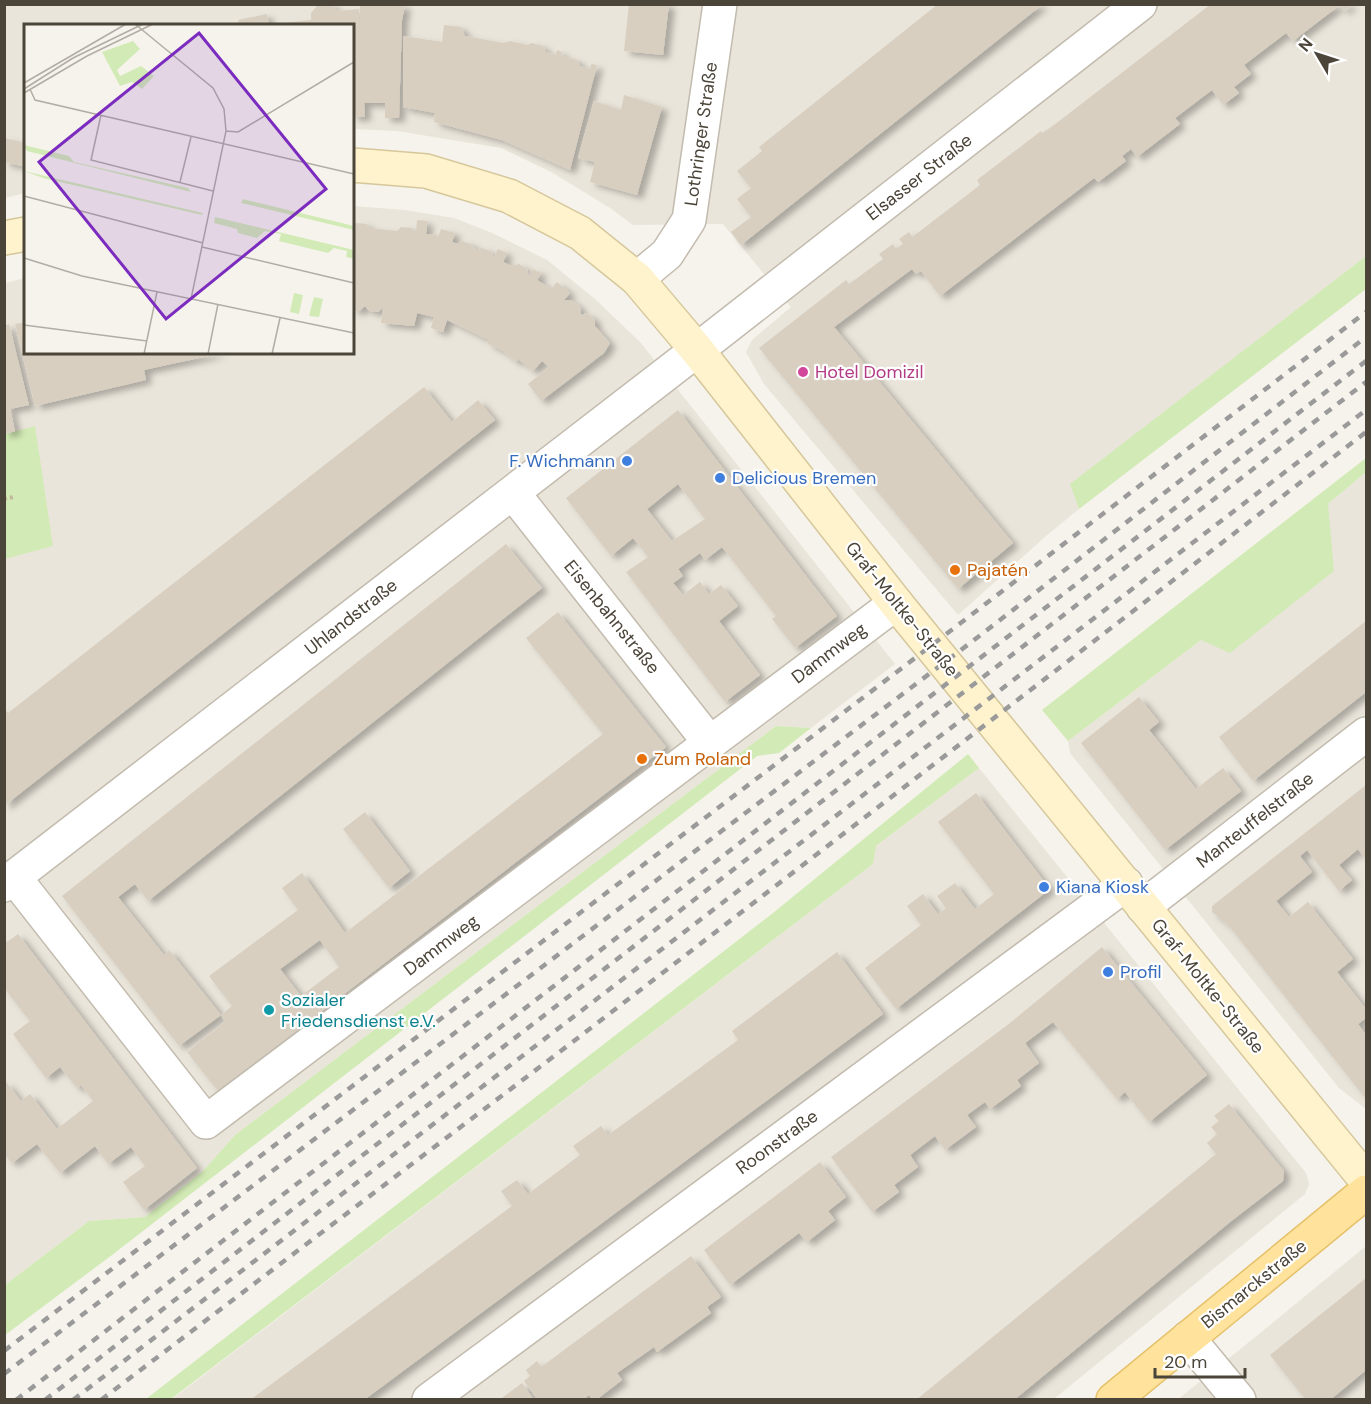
<svg xmlns="http://www.w3.org/2000/svg" width="1371" height="1404" font-family="'DM Sans',sans-serif">
	<style>
		.residential { fill: #eae5da }
		.green { fill: #d2eab5 }
		.building { fill: #d8cfc1; fill-rule: evenodd; filter: url(#shadow) }
		.lines { fill: none; stroke-linecap: round; stroke-linejoin: round }
		.street-casing { stroke: #c2bbae; stroke-width: 36 }
		.secondary-casing { stroke: #d6c79b; stroke-width: 36 }
		.primary-casing { stroke: #e6c16a; stroke-width: 36 }
		.path { stroke: #c4b79f; stroke-width: 4; stroke-dasharray: 3 3; stroke-linecap: butt }
		.street { stroke: #fff; stroke-width: 33 }
		.secondary { stroke: #fff3cd; stroke-width: 33 }
		.primary { stroke: #ffe39c; stroke-width: 33 }
		.rail { stroke: #9a9a9a; stroke-width: 4.5; stroke-dasharray: 8 8; stroke-linecap: butt }
		.hotel-dot { fill: #d1479c; stroke: #fff; stroke-width: 2 }
		.shop-dot { fill: #3f7fe0; stroke: #fff; stroke-width: 2 }
		.food-dot { fill: #e8710a; stroke: #fff; stroke-width: 2 }
		.culture-dot { fill: #0f9aa8; stroke: #fff; stroke-width: 2 }
		.labels { text-anchor: middle; dominant-baseline: central; stroke-width: 4.5; stroke-linejoin: round; paint-order: stroke }
		.street-label { font-size: 18px; fill: #4b4439; stroke: #fff }
		.hotel-label { font-size: 18px; fill: #b23c85; stroke: #fff; text-anchor: start }
		.shop-label { font-size: 18px; fill: #366cbe; stroke: #fff; text-anchor: start }
		.food-label { font-size: 18px; fill: #c56008; stroke: #fff; text-anchor: start }
		.culture-label { font-size: 18px; fill: #0d838f; stroke: #fff; text-anchor: start }
		.inset-road { fill: none; stroke: #b2ada4; stroke-width: 1.5 }
		.view { fill: #7b2cbf; fill-opacity: 0.15; stroke: #7b2cbf; stroke-width: 3 }
		.inset-edge { fill: none; stroke: #4b4439; stroke-width: 3 }
	</style>
	<defs>
		<filter id="shadow"><feDropShadow dx="6" dy="4" stdDeviation="3" flood-color="#0004"/></filter>
	</defs>
	<rect width="100%" height="100%" fill="#f6f3ec"/>
	<path class="residential" d="M4,5H1366V256L1071,484L1079,509L1046,536L958,615L764,384L746,352L752,340L791,307L723,224L633,225L610,208L553,173L501,148L397,131L353,129L352,26H26L25,193L5,198Z
		M353,206L405,210L454,218L490,232L547,260L595,299L641,343L895,664L811,728L776,726L235,1135L203,1171L145,1217L89,1221L5,1285V283L25,278L26,352H352Z
		M1366,472V1109L1339,1088L1070,753L1068,741L1201,640L1328,504Z
		M979,768L1306,1173L1309,1184L1305,1194L1054,1399L171,1400L873,864L875,847Z
		M1366,1246V1399L1177,1400L1264,1330Z"/>
	<path class="green" d="M1366,256V289L1079,509L1070,484Z
		M35,426L53,546L5,559V434Z
		M1366,458V472L1328,504L1334,571L1230,653L1201,640L1068,741L1042,710Z
		M776,726L811,728L779,753L757,756L112,1255L5,1335V1285L89,1221L145,1217L203,1171L235,1135Z
		M968,754L979,768L876,846L873,864L171,1399H146L773,913Z"/>
	<path class="building" d="M331,4L338,11L359,9L360,29V6L405,5L402,20L399,118H385V103H364L365,117H352V26H275V24L311,20V13L318,5Z
		M629,4H669L663,55L624,51Z
		M938,4H1043L741,245L731,232L751,217L737,199L751,188L737,171L762,151L759,147Z
		M1211,4H1352L1344,11L1340,5L1293,41L1286,33L1244,65L1251,74L1234,87L1239,93L1223,105L1212,90L1175,118L1180,124L1137,157L1131,149L1122,156L1126,161L1098,182L1094,178L940,296L921,271L916,274L912,269L834,327L1013,543L958,589L759,348L846,280L849,284L883,259L879,254L893,244L896,249L903,244L899,239L909,232L912,237L928,225L980,185L977,180L1041,131L1042,133L1054,125Z
		M267,14L269,26H239L238,20Z
		M444,25L461,27L465,36L503,43L510,41L527,45L532,43L543,46L546,52L556,55L557,50L562,52L561,56L577,60L580,66L590,69L591,64L597,65L570,170L502,140L434,122L435,113L403,107V36L442,42Z
		M624,95L662,107L637,195L590,182L595,162L578,158L594,101L621,110Z
		M4,138L26,143V167L4,162Z
		M417,220L427,221L426,234L436,235L438,237L441,229L455,233L452,242L458,244L462,241L471,244L477,250L482,248L492,252L493,258L498,249L507,253L503,262L512,266L519,264L527,269L529,276L533,269L541,273L537,280L551,289L557,282L570,293L564,300H571L580,307L581,315L587,313L595,320V326L610,343L604,353L541,401L528,384L549,367L542,361L533,371L518,359L516,362L503,351L487,343L489,340L447,320L443,332L431,328L434,317L417,313L414,326L381,323L383,308L378,312L369,311L365,306L359,311L352,310V226L356,223L367,224L369,228L397,231L401,227L412,228L416,233Z
		M26,322V352L222,353L144,370L146,380L35,406L15,324Z
		M9,324L29,405L10,409L15,431L4,434V326Z
		M424,387L452,422L478,400L495,420L4,806V708L8,713Z
		M678,410L837,616L795,648L772,619L776,616L722,547L705,560L700,553L678,569L683,576L673,583L683,595L700,582L709,594L721,585L738,606L719,621L760,675L725,702L626,572L648,557L633,538L611,556L566,498ZM678,484L705,519L672,541L647,509Z
		M506,544L542,588L148,901L135,884L118,897L164,955L169,950L221,1015L179,1046L62,896Z
		M558,612L666,747L218,1091L187,1052L225,1022L221,1015L232,1006L209,976L298,910L282,888L302,873L345,933L603,734L526,638ZM320,940L339,967L301,996L280,969Z
		M1366,621V692L1253,781L1219,737Z
		M1139,697L1159,722L1149,730L1196,789L1223,768L1241,791L1165,850L1081,743Z
		M1366,785V860L1358,849L1339,865L1352,880L1339,891L1307,850L1300,856L1312,872L1276,901L1289,917L1308,902L1353,959L1337,972L1366,1009V1018L1358,1024L1366,1035V1099L1229,926L1212,912V906Z
		M976,793L1050,889L896,1009L865,968L921,925L907,906L923,894L938,914L946,908L937,896L955,883L975,909L994,894L938,822Z
		M365,812L410,871L389,888L343,829Z
		M18,934L197,1168L144,1210L123,1182L145,1166L131,1147L108,1164L95,1146L60,1173L37,1144L12,1163L4,1154V1084L6,1082L21,1101L30,1094L57,1129L93,1101L81,1085L77,1088L60,1067L46,1078L13,1034L30,1021L4,988V940L7,942Z
		M1102,947L1207,1075L1149,1122L1125,1092L1117,1099L1053,1022L1025,1043L1039,1063L1017,1080L1021,1086L990,1109L985,1102L967,1115L976,1127L945,1150L935,1136L910,1155L918,1167L894,1185L899,1192L872,1212L831,1157L1010,1023Z
		M837,952L883,1014L364,1400H250L512,1206L501,1191L517,1180L528,1194L580,1155L573,1146L601,1126L608,1135L633,1117L738,1040L732,1031Z
		M1229,1104L1284,1171L1283,1181L1230,1222L1014,1400H916L1216,1154L1207,1143L1217,1134L1211,1127L1219,1121L1214,1116Z
		M820,1162L846,1197L828,1211L835,1220L807,1242L799,1233L730,1285L704,1250Z
		M691,1256L721,1297L707,1307L711,1313L657,1352L654,1347L617,1373L622,1380L596,1400H593L589,1395L583,1400H538L524,1381L530,1376L526,1370L537,1361L541,1367Z
		M1366,1278V1370L1330,1400H1306L1270,1355Z
		M522,1383L534,1400H499Z"/>
	<g class="lines">
		<g class="street-casing">
			<path id="street" d="M637,279L667,254L689,220L720,4
				M513,493L710,743
				M14,877L206,1122L896,603
				M4,885L697,350L1140,4
				M1143,907L1366,734
				M1188,1338L1239,1400
				M429,1400L1126,884"/>
		</g>
		<g class="secondary-casing">
			<path id="secondary" d="M352,165L426,171L509,196L580,233L637,279L697,350L896,603L1366,1180
				M4,238L26,234"/>
		</g>
		<g class="primary-casing">
			<path id="primary" d="M1113,1400L1366,1192"/>
		</g>
		<path class="path" d="M4,499L14,497"/>
		<use href="#street" class="street"/>
		<use href="#secondary" class="secondary"/>
		<use href="#primary" class="primary"/>
		<path class="rail" d="M4,1351L902,668L1366,312
			M4,1374L978,637L1366,337
			M16,1400L1366,361
			M45,1400L1366,382
			M73,1400L1366,410
			M101,1400L570,1044L1366,432"/>
	</g>
	<circle class="hotel-dot" cx="803" cy="372" r="6"/>
	<g class="shop-dot">
		<circle cx="627" cy="461" r="6"/>
		<circle cx="720" cy="478" r="6"/>
		<circle cx="1044" cy="887" r="6"/>
		<circle cx="1108" cy="972" r="6"/>
	</g>
	<g class="food-dot">
		<circle cx="955" cy="570" r="6"/>
		<circle cx="642" cy="759" r="6"/>
	</g>
	<circle class="culture-dot" cx="269" cy="1010" r="6"/>
	<g class="labels">
		<g class="street-label">
			<text transform="translate(701 134) rotate(-82)">Lothringer Straße</text>
			<text transform="translate(919 177) rotate(-38)">Elsasser Straße</text>
			<text transform="translate(902 609) rotate(51)">Graf-Moltke-Straße</text>
			<text transform="translate(351 617) rotate(-38)">Uhlandstraße</text>
			<text transform="translate(612 617) rotate(51)">Eisenbahnstraße</text>
			<text transform="translate(829 653) rotate(-37)">Dammweg</text>
			<text transform="translate(1255 820) rotate(-38)">Manteuffelstraße</text>
			<text transform="translate(441 945) rotate(-37)">Dammweg</text>
			<text transform="translate(1208 986) rotate(51)">Graf-Moltke-Straße</text>
			<text transform="translate(777 1142) rotate(-36)">Roonstraße</text>
			<text transform="translate(1254 1284) rotate(-39)">Bismarckstraße</text>
		</g>
		<g class="hotel-label">
			<text x="815" y="372">Hotel Domizil</text>
		</g>
		<g class="shop-label">
			<text x="615" y="461" text-anchor="end">F. Wichmann</text>
			<text x="732" y="478">Delicious Bremen</text>
			<text x="1056" y="887">Kiana Kiosk</text>
			<text x="1120" y="972">Profil</text>
		</g>
		<g class="food-label">
			<text x="967" y="570">Pajatén</text>
			<text x="654" y="759">Zum Roland</text>
		</g>
		<g class="culture-label">
			<text x="281" y="1000">Sozialer<tspan x="281" dy="21">Friedensdienst e.V.</tspan></text>
		</g>
	</g>
	<g transform="translate(24 24)">
		<rect width="330" height="330" fill="#f6f3ec"/>
		<path d="M109,17L116,25L93,46L96,52L117,42L130,52L118,65L108,58L96,62L78,28ZM0,121L45,132L50,138L164,164L167,168L3,127ZM0,147L179,189L178,191L19,154ZM219,175L330,202V206L217,179ZM191,193L330,226V235L322,233L323,227L310,224L304,229L255,217L257,210L241,207L233,214L214,209L213,205L190,199ZM270,269L279,271L275,290L266,288ZM290,273L299,275L295,293L285,292Z" fill="#d2eab5"/>
		<path class="inset-road" d="M111,0L189,64L200,85L202,107L167,275M0,59L102,0M0,65L49,34L119,0M6,65L11,76L330,150M0,69L63,32L129,0M77,91L67,136L189,167M202,107L214,108L330,38M156,158L167,113M0,172L179,219M178,223L330,259M0,234L58,252L330,309M0,301L123,317M120,330L133,268M184,330L194,280M248,330L256,294"/>
		<path class="view" d="M175,9L302,165L142,295L15,138Z"/>
		<rect width="330" height="330" class="inset-edge"/>
	</g>
	<rect width="1371" height="1404" fill="none" stroke="#4b4439" stroke-width="12"/>
	<g transform="translate(1317 54) rotate(309)" stroke="#ffffff" stroke-width="4.5" paint-order="stroke">
	<path d="M0-4.5L10 22L0 15L-10 22Z" fill="#4b4439"/>
	<text y="-9" font-size="16" font-weight="bold" text-anchor="middle" fill="#4b4439">N</text>
	</g>
	<path d="M1155 1368v9h90v-9" fill="none" stroke="#4b4439" stroke-width="3"/>
	<text x="1164" y="1368" font-size="18" fill="#4b4439" stroke="#ffffff" stroke-width="4.5" paint-order="stroke">20 m</text>
</svg>
